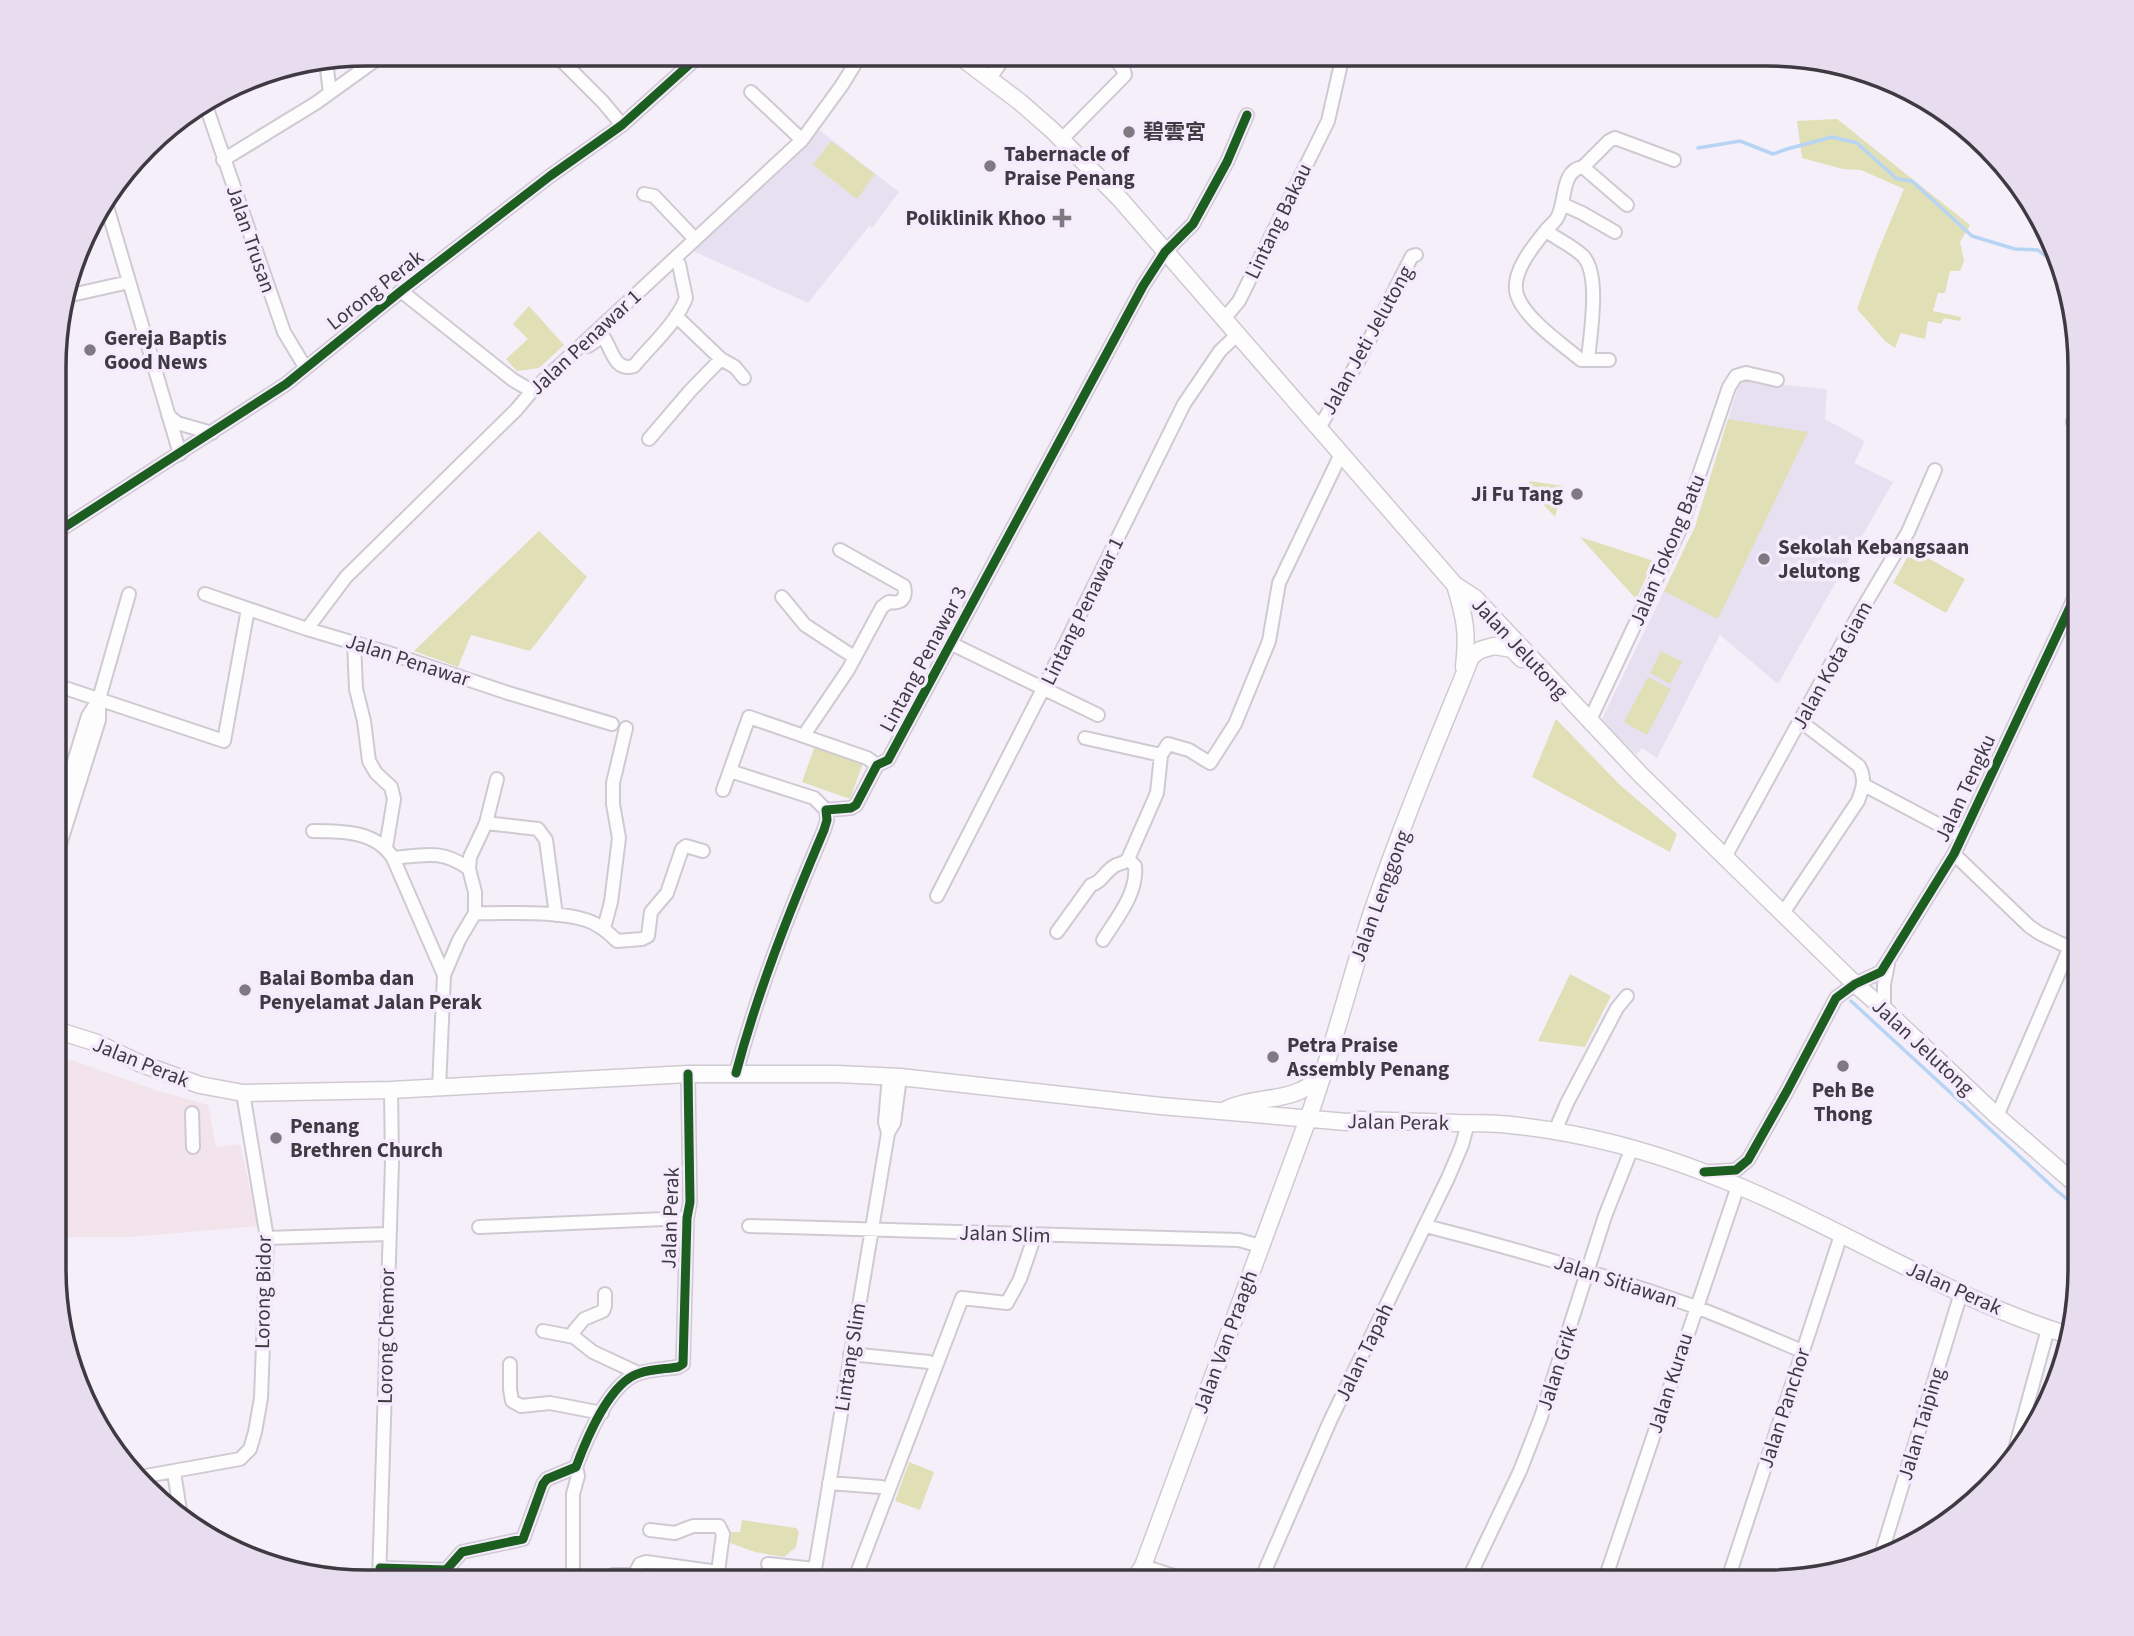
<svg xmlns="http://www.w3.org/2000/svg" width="2134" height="1636" font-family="'Source Sans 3','Noto Sans SC',sans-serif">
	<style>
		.education { fill: #e7e0f1 }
		.medical { fill: #f3e3eb }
		.green { fill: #e0dfb6 }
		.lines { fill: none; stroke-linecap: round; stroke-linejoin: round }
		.stream { stroke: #b8d4f5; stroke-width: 3.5 }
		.minor-casing { stroke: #cfcad2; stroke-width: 16 }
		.major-casing { stroke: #cfcad2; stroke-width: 19 }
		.minor { stroke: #fefdfe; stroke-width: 12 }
		.major { stroke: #fefdfe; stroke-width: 16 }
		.cycleway-casing { stroke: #f6ebfd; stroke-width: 13 }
		.cycleway { stroke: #1b5e20; stroke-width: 9 }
		.poi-dot { fill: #7f7982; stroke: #f6ebfd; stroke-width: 2.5 }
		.labels { text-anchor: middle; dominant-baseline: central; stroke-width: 7; stroke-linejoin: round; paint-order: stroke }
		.poi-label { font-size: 21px; font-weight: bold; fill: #3f3a42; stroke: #f6ebfd; text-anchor: start }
		.street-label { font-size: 21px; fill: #3f3a42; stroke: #f6ebfd }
		.rim { fill: none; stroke: #3f3a42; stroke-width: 3.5 }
	</style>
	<rect width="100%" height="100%" fill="#f5eff9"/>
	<path class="education" d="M819,130L899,192L872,228L869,226L808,303L693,251L811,141Z
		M1740,381L1827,389L1825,419L1865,441L1854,463L1893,482L1778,684L1720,635L1657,758L1642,748L1636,755L1601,721L1695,527Z"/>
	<path class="medical" d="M55,1054L155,1090L208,1105L216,1147L240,1144L258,1226L129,1237H55Z"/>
	<path class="green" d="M1837,119L1970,225L1960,242L1964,261L1960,271H1950L1945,293H1938L1933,311L1961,317L1960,321L1944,318L1941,324L1928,321L1925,339L1901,333L1895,348L1885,341L1857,309L1876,256L1904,189L1861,170L1843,169L1802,158L1797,121Z
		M831,141L875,174L857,199L813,165Z
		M529,306L564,345L539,368L517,371L506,359L528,339L513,324Z
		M1728,419L1808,432L1718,619L1664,591L1695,527Z
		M1530,481L1563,486L1555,517L1527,487Z
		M539,531L587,577L530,651L471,635L458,667L414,651Z
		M1580,537L1654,561L1636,599Z
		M1912,549L1965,579L1946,613L1893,583Z
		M1661,651L1682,662L1670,684L1650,673Z
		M1648,677L1671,689L1647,735L1624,722Z
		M1556,719L1619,784L1677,834L1670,852L1532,777Z
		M816,743L864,760L850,799L802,782Z
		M1570,974L1611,996L1585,1047L1538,1041Z
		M909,1462L934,1472L920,1510L895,1501Z
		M742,1520L796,1528L799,1532L796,1547L784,1557L755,1552L730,1543L731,1532H740Z"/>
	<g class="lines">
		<path class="stream" d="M1698,148L1740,141L1773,154L1787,149L1832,137L1857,143L1897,179L1912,181L1972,236L2015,249L2038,250L2049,259L2057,271
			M1851,1001L2056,1190L2079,1209"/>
		<g class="minor-casing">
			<path id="minor" d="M555,54L603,102L622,125
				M326,61L330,93
				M990,78L1006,55
				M751,92L802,140
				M206,106L284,332L305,367
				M1061,140L1125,75L1124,71L1113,55
				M223,160L316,103L384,54
				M1583,167L1609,141L1615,138L1674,160
				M644,194L654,196L695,239
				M105,200L180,454
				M1562,204L1582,213L1615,232
				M1546,231C1557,239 1573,246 1583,256C1601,275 1590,335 1588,360H1581C1562,344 1525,319 1517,295C1510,273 1534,245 1547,229C1551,225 1556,221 1558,216C1566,201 1561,170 1583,167L1627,205
				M401,291L513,380L532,391
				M67,296L129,282
				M676,316L721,359L735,367L744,378
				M1224,319L1239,301L1328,121L1343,55
				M588,346L600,338H604C612,350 615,372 634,366C651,345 676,324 686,298L679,264
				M1588,360H1609
				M168,415L177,423L212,433
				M2073,422L2080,432
				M1319,428L1359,360L1412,256L1416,255
				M649,439L690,391L721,359
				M57,532L286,384L401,291L550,176L622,125L701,54
				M205,594L307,629L395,655L508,693L612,724
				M782,597L805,625L854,657
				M307,629L346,577L516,410L532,391L802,140L842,85L861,54
				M354,642L356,689L364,721L369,761L376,773L391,787L394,799L386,847
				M950,643L1098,715
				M56,685L224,741L248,609
				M1589,722L1682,525L1729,387L1736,376L1746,373L1777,380
				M804,735L848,670L882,607L889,602C901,604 907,599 904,586L840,550
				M1085,738L1161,755L1168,744L1189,750L1210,763L1235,724L1269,641L1279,583L1341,454
				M730,771L814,798L826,810
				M1864,785L1962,837
				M723,790L749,717L867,758L877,765
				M56,820L88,716L99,699
				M486,823L538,829L546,840L556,915
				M313,831C343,831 376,831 393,858L444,975
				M1954,854L2029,926L2039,933L2070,948
				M56,857L99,720V699L129,594
				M1725,857L1848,633L1908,532L1935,470
				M393,858C424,855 443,849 469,869L475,892V913L459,940L444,975L439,1088
				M469,869L470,857L486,823L497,779
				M937,896L1043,689L1184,404L1220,351L1238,334
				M475,913C508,914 555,910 586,920C599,924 608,932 617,941L642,939L648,936L651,912L667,893L682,849L686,846L703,851
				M1783,913L1858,801C1863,787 1866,779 1859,766L1800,721
				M604,928L611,902L619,838L613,804V783L626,728
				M1057,932L1091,885C1102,882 1104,873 1113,867C1119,862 1123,865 1128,859
				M1103,940C1116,919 1138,893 1135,866L1128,859L1157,793L1161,755
				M1884,1009V984L1888,964
				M736,1073C758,990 790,910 824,830L827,820L826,810L851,808L856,805L877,765L888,760L1143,286L1165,252L1193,224L1227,162L1247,115
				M192,1113L193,1147
				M1997,1116L2079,926
				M1555,1131L1567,1103L1617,1008L1627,996
				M888,1133L885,1122L889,1076
				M1706,1172L1736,1170L1748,1160L1787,1091L1836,998L1855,984L1881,972L1954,854L2080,586
				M749,1226L1239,1240L1260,1246
				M1426,1226C1516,1249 1605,1275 1693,1306C1730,1320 1766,1336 1802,1351
				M479,1227L687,1218
				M267,1238L388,1234
				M543,1331L574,1337L593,1352L638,1373
				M574,1337V1331L584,1319L603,1311L605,1306V1294
				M850,1354L929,1362
				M510,1364V1389L512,1401L521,1406L550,1403L602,1413
				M2012,1460L2048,1329
				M174,1472L181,1517
				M140,1477L240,1459L250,1449L255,1432L261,1398L267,1238L243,1093
				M829,1483L881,1487
				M1881,1555L1961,1293
				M768,1564L815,1569
				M1143,1566L1190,1581
				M380,1568L446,1570L462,1552L523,1539L543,1484L547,1479L576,1467C586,1440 610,1381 640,1373C652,1369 666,1369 678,1367L683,1364L687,1218L690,1202L688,1074
				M379,1581L392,1162L391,1090
				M573,1581V1494L578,1476L576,1467
				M602,1581L613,1575H634L640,1564L646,1562L718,1572L723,1534L719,1526H693L675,1533L650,1530
				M813,1581L888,1133L894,1123L900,1077
				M854,1581L962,1298L1007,1303L1020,1279L1035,1235
				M1260,1582L1330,1421L1448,1178L1462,1145L1468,1123
				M1467,1582L1520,1471L1541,1417L1605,1216L1632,1148
				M1604,1582L1738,1186
				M1727,1582L1841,1235"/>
		</g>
		<g class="major-casing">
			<path id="major" d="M958,55L1020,102L1052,130L1120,199L1455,585L1475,598L1641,775L1855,984L1884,1009L1997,1116L2079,1187
				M1455,585C1465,618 1468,633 1464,667
				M56,1030L97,1043L139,1063L200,1085L243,1093L391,1090L688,1074H837L900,1077L1161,1106L1347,1122L1358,1120C1391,1121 1425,1122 1458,1123C1476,1123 1494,1123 1511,1125C1577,1132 1644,1149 1706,1173C1830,1220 1942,1296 2068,1335
				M1227,1109C1263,1093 1288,1106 1323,1076
				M1133,1581L1143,1566L1308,1119C1332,1052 1349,983 1371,915C1398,835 1431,755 1463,677L1471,657L1480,650L1494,646L1512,649L1522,659"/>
		</g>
		<use href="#minor" class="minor"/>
		<use href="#major" class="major"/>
		<g class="cycleway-casing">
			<path id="cycleway" d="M57,532L286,384L401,291L550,176L622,125L701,54
				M736,1073C758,990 790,910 824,830L827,820L826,810L851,808L856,805L877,765L888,760L1143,286L1165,252L1193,224L1227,162L1247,115
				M1704,1172L1736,1170L1748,1160L1787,1091L1836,998L1855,984L1881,972L1954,854L2080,586
				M380,1568L446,1570L462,1552L523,1539L543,1484L547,1479L576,1467C586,1440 610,1381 640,1373C652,1369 666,1369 678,1367L683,1364L687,1218L690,1202L688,1074"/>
		</g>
		<use href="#cycleway" class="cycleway"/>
	</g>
	<g class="poi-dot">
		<circle cx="1129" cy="132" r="7"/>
		<circle cx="990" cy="166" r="7"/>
		<path d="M1058.5 207.5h7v7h7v7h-7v7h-7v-7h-7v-7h7z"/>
		<circle cx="90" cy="350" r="7"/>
		<circle cx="1577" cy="494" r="7"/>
		<circle cx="1764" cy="559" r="7"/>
		<circle cx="245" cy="990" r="7"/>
		<circle cx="1273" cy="1057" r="7"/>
		<circle cx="1843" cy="1066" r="7"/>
		<circle cx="276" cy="1138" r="7"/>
	</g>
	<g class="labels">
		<g class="poi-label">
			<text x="1143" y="132">碧雲宮</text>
			<text x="1004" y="154">Tabernacle of<tspan x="1004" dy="24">Praise Penang</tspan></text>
			<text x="1046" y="218" text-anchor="end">Poliklinik Khoo</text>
			<text x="104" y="338">Gereja Baptis<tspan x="104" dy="24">Good News</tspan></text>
			<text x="1563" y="494" text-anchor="end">Ji Fu Tang</text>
			<text x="1778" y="547">Sekolah Kebangsaan<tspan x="1778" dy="24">Jelutong</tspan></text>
			<text x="259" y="978">Balai Bomba dan<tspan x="259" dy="24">Penyelamat Jalan Perak</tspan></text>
			<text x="1287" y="1045">Petra Praise<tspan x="1287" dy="24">Assembly Penang</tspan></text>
			<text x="1843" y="1090" text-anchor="middle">Peh Be<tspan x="1843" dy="24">Thong</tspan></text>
			<text x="290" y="1126">Penang<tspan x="290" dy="24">Brethren Church</tspan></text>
		</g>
		<g class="street-label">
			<text transform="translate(1278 221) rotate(-64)">Lintang Bakau</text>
			<text transform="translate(251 239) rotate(71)">Jalan Trusan</text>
			<text transform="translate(375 290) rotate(-38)">Lorong Perak</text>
			<text transform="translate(1367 340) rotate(-61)">Jalan Jeti Jelutong</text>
			<text transform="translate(585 342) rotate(-43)">Jalan Penawar 1</text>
			<text transform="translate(1667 550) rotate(-67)">Jalan Tokong Batu</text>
			<text transform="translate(1082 611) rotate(-64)">Lintang Penawar 1</text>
			<text transform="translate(1520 648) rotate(47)">Jalan Jelutong</text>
			<text transform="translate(923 659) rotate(-62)">Lintang Penawar 3</text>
			<text transform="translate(408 660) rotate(18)">Jalan Penawar</text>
			<text transform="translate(1832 665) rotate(-61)">Jalan Kota Giam</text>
			<text transform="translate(1965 788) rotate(-65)">Jalan Tengku</text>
			<text transform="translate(1380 896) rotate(-70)">Jalan Lenggong</text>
			<text transform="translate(1923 1047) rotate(43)">Jalan Jelutong</text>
			<text transform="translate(141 1062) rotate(22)">Jalan Perak</text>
			<text transform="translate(1398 1122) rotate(1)">Jalan Perak</text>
			<text transform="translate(670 1218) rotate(-88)">Jalan Perak</text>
			<text transform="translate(1005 1234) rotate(2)">Jalan Slim</text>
			<text transform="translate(1616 1281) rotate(18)">Jalan Sitiawan</text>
			<text transform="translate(1954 1288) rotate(24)">Jalan Perak</text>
			<text transform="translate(263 1292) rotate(-89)">Lorong Bidor</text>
			<text transform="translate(386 1336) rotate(-89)">Lorong Chemor</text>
			<text transform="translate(1225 1342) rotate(-70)">Jalan Van Praagh</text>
			<text transform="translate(1364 1352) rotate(-64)">Jalan Tapah</text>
			<text transform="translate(850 1357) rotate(-81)">Lintang Slim</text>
			<text transform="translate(1557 1368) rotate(-72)">Jalan Grik</text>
			<text transform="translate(1670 1383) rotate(-72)">Jalan Kurau</text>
			<text transform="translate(1784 1408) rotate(-72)">Jalan Panchor</text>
			<text transform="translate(1921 1424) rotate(-73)">Jalan Taiping</text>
		</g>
	</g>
	<path d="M0 0H2134V1636H0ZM367 66H1767A301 301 0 0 1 2068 367V1269A301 301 0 0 1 1767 1570H367A301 301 0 0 1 66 1269V367A301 301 0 0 1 367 66Z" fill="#e7ddee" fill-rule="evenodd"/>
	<path class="rim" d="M367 66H1767A301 301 0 0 1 2068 367V1269A301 301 0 0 1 1767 1570H367A301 301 0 0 1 66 1269V367A301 301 0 0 1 367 66Z"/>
</svg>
